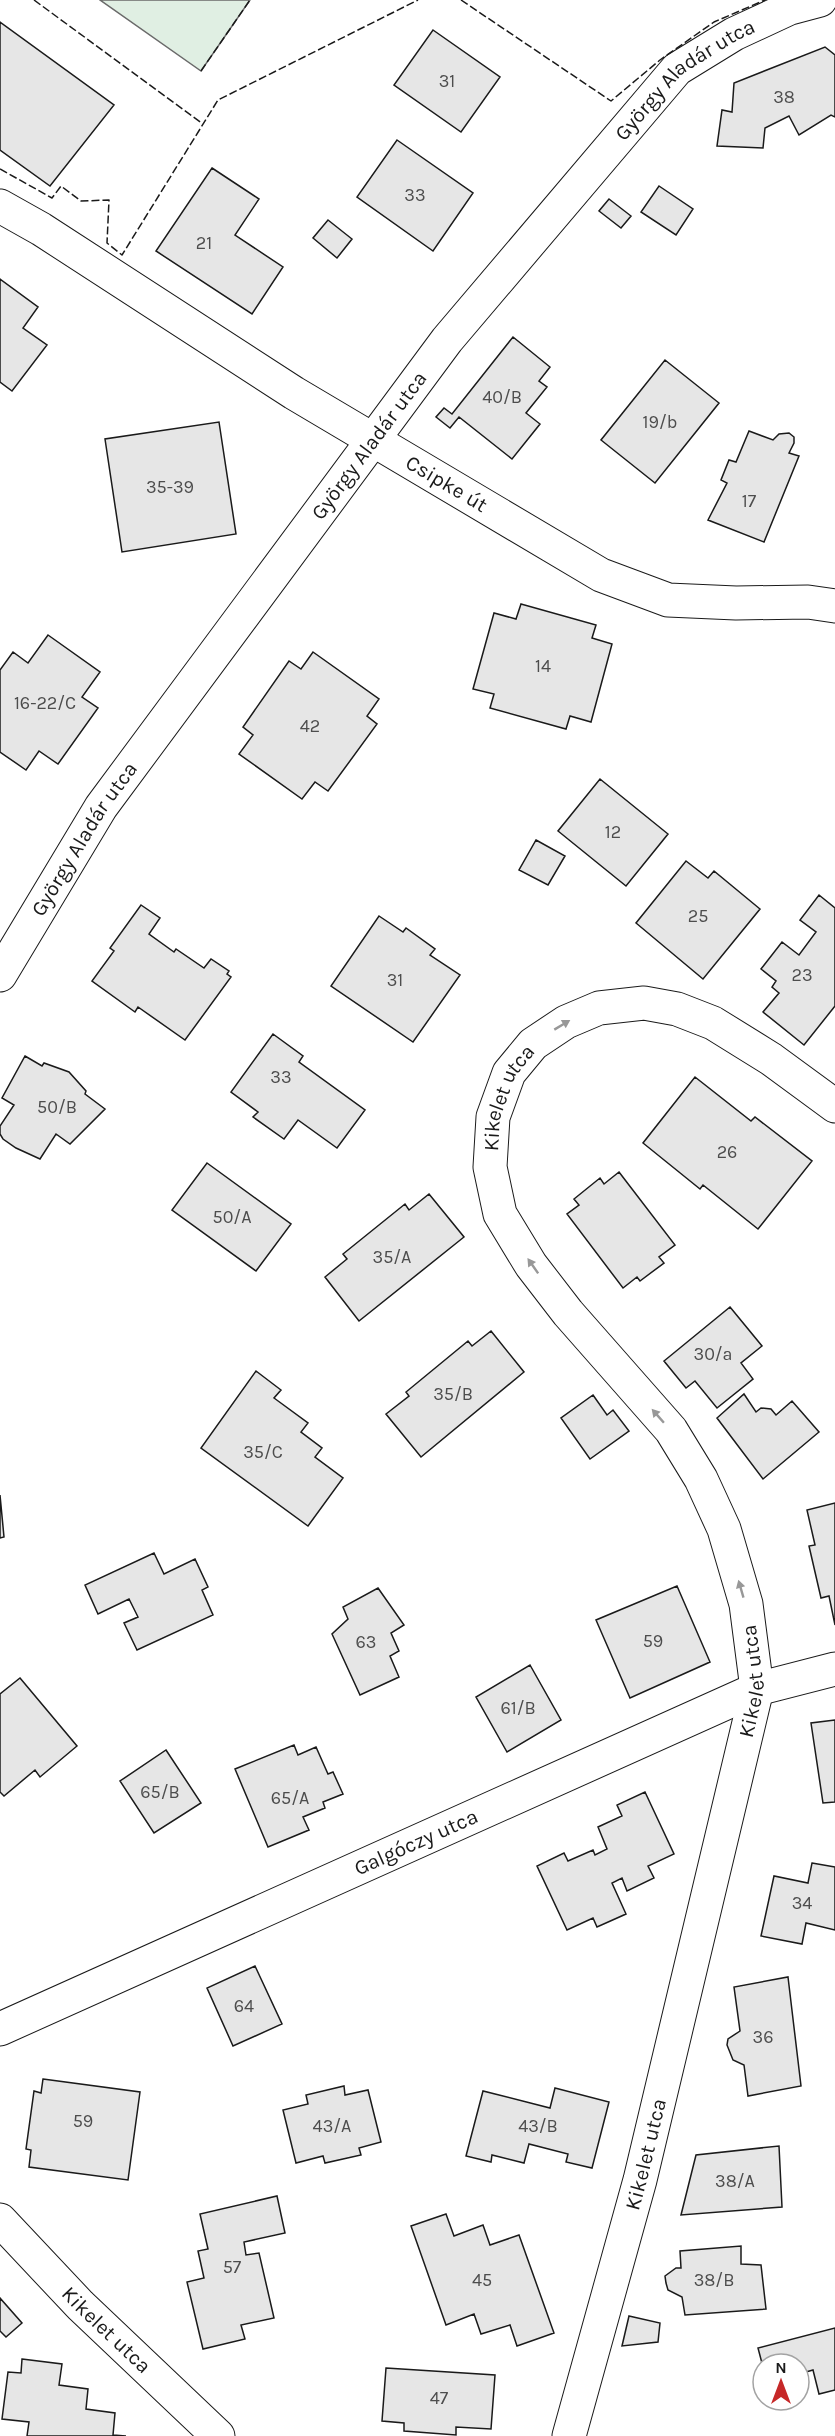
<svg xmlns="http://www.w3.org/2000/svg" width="835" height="2436" font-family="Karla,sans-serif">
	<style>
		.green { fill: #e0efe3; stroke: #6a6a6a; stroke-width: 1.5 }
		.building { fill: #e6e6e6; stroke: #1a1a1a; stroke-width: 1.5 }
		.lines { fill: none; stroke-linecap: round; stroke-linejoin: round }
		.minor-casing { stroke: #1a1a1a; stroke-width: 35 }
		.minor { stroke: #fff; stroke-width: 33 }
		.fence { stroke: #1a1a1a; stroke-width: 1.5; stroke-dasharray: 8 3; stroke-linecap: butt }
		.oneway { fill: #989898 }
		.labels { text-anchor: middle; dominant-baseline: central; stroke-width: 4.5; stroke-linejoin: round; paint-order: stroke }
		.number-label { font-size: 18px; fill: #4d4d4d }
		.street-label { font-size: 21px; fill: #1a1a1a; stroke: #fff }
	</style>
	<rect width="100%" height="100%" fill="#fff"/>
	<path class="green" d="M100,0H250L201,71Z"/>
	<path class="building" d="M0,22L114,105L50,186L0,150Z
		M433,30L500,77L461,132L394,85Z
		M825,47L835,55V117L831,115L799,135L789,116L765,128L763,148L717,146L722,110L732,112L734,83Z
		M397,140L473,193L433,251L357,197Z
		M212,168L259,199L235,235L283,267L252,314L156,251Z
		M659,186L693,209L676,235L641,212Z
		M609,199L631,216L621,228L599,211Z
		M328,220L352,239L337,258L313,238Z
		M0,279L38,307L23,328L47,345L12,391L0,382Z
		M513,337L550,367L539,381L547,387L526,413L540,424L512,459L459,417L450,428L436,417L444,408L452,414Z
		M665,360L719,403L655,483L601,440Z
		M219,422L236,534L122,552L105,439Z
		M749,431L773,440L779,434L789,433L794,437V443L789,453L799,456L764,542L708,520L727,483L721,480L729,460L736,462Z
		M521,604L596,625L592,638L612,644L591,722L570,716L566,729L490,708L494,694L473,689L494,613L516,619Z
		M48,635L100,672L82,697L98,708L58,764L39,751L26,770L0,752V670L13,652L28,663Z
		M313,652L379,699L367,716L377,724L328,791L315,782L302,799L239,754L253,735L243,727L289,661L301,669Z
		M600,779L668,834L626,886L558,831Z
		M536,840L565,856L548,885L519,870Z
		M686,861L708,878L714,871L760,909L703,979L636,923Z
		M819,895L835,908V1006L804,1045L763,1012L779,993L772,987L776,981L761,969L782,942L799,955L816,932L800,920Z
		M141,905L160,918L149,934L174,952L176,949L204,968L211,959L229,971L227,974L231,977L185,1040L138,1007L135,1012L92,981L114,951L110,948Z
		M379,916L403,932L406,928L435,949L430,955L460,975L413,1042L331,986Z
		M273,1034L303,1056L299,1062L365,1110L337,1148L298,1120L284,1139L253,1117L258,1112L231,1092Z
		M25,1056L42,1066L44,1063L69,1072L86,1091L85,1094L105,1109L70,1144L56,1134L40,1159L16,1148L3,1139L0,1134V1126L14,1105L2,1098Z
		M695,1077L751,1121L755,1117L812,1161L758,1229L703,1185L700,1189L643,1143Z
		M207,1163L291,1224L256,1271L172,1210Z
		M619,1172L675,1245L659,1257L664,1263L640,1281L637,1277L623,1288L567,1214L579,1205L574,1199L600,1178L604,1184Z
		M429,1194L464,1237L359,1321L325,1277L347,1259L343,1254L405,1204L409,1210Z
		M730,1307L762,1346L741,1363L753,1379L717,1408L695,1381L686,1388L664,1361Z
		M491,1331L524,1372L421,1457L386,1414L409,1396L406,1392L468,1341L472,1346Z
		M256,1371L281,1390L274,1398L308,1423L301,1432L322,1448L315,1457L343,1478L308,1526L201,1448Z
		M744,1394L756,1412L761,1408L771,1409L776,1415L792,1401L819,1432L763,1479L717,1418Z
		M593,1395L607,1415L613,1410L629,1431L590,1459L561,1418Z
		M0,1495L4,1537L0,1538Z
		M835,1503V1625L829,1596L821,1598L809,1546L815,1545L807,1510Z
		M154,1553L164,1574L195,1559L208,1587L202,1590L213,1615L137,1650L124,1623L138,1617L129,1599L98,1614L85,1585Z
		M677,1586L710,1662L630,1698L596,1620Z
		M378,1588L404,1625L391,1633L399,1651L390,1656L399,1677L360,1695L332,1634L348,1619L343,1607Z
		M530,1665L561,1720L507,1752L476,1697Z
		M20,1678L77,1746L40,1777L35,1770L4,1796L0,1792V1694Z
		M835,1720V1802L823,1803L811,1723Z
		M294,1745L298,1755L316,1747L328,1774L333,1772L343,1794L323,1802L325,1808L303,1817L309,1830L268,1847L235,1769Z
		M166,1750L201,1803L154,1833L120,1781Z
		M645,1792L674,1854L648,1866L654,1878L627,1891L622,1878L612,1883L626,1914L597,1927L593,1918L567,1930L537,1866L564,1853L568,1861L593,1850L595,1855L607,1849L598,1827L622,1816L617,1805Z
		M812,1863L835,1867V1930L806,1923L802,1944L761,1936L774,1876L808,1883Z
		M255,1966L282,2024L233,2046L207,1988Z
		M788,1977L801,2086L748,2096L744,2065L733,2060L727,2045L728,2039L740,2031L734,1987Z
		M43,2079L140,2092L128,2180L29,2167L31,2150L26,2149L34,2091L41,2093Z
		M344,2086L345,2095L368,2090L381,2142L359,2148L361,2155L325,2163L323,2156L296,2163L283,2110L308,2104L306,2095Z
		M555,2088L609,2102L592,2168L566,2162L568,2154L529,2144L524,2163L492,2155L491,2162L466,2156L483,2091L550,2108Z
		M779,2146L782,2207L681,2215L696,2155Z
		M277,2196L285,2233L244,2242L246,2255L259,2253L274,2318L241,2325L245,2339L203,2349L187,2282L204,2278L198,2251L208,2249L200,2214Z
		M446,2214L454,2236L483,2225L490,2245L519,2235L554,2333L517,2346L510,2325L481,2334L474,2314L446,2325L411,2226Z
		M741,2246V2264L761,2265L766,2309L685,2315L682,2297L668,2290L666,2283L665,2276L676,2268H681L680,2251Z
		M0,2298L22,2323L6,2337L0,2331Z
		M629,2316L660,2323L658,2342L622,2346Z
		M835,2328V2390L819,2394L813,2370L799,2374V2364H763V2367L758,2348Z
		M22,2359L62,2364L59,2385L88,2389L86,2409L115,2413L113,2435L126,2436H27L29,2422L2,2419L8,2372L21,2373Z
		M386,2368L495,2375L491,2429L456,2427V2435L404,2431V2423L382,2421Z"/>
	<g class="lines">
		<g class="minor-casing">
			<g id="minor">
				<path id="s1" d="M0,206L41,229L294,393L601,575L668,600L736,603L808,602L835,606"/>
				<path id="s2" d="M0,975L101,807L447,340L677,69L734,34L790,8L820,0"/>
				<path id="s3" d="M0,2029L757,1689L835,1669"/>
				<path id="s4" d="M0,2220L80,2305L218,2436"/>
				<path id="s5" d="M569,2436L640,2180L757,1689L746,1604L724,1529L701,1479L671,1430L568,1313L531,1265L500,1214L490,1167L493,1117L509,1073L533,1044L566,1022L599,1008L644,1003L677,1009L713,1023L771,1059L835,1106"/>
			</g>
		</g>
		<use href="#minor" class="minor"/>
		<path class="fence" d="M34,0L203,124
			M461,0L611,101L660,60L714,22L765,0
			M201,71L250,0
			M0,169L52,198L61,186L81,201L109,200L107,243L122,255L218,100L418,0"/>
	</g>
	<defs><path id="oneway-solid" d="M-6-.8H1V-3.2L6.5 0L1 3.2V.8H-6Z" transform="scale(1.5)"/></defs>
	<g class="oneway">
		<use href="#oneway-solid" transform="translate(562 1025) rotate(-31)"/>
		<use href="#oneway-solid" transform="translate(533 1266) rotate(-125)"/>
		<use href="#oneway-solid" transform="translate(658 1416) rotate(-131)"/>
		<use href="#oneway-solid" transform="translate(741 1589) rotate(-106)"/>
	</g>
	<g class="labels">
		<g class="number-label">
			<text x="447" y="81">31</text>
			<text x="784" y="97">38</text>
			<text x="415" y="195">33</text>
			<text x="204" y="243">21</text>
			<text x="502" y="397">40/B</text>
			<text x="660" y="422">19/b</text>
			<text x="170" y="487">35-39</text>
			<text x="749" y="501">17</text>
			<text x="543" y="666">14</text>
			<text x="45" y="703">16-22/C</text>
			<text x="310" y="726">42</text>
			<text x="613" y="832">12</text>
			<text x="698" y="916">25</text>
			<text x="802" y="975">23</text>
			<text x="395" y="980">31</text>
			<text x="281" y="1077">33</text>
			<text x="57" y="1107">50/B</text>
			<text x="727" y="1152">26</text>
			<text x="232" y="1217">50/A</text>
			<text x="392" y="1257">35/A</text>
			<text x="713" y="1354">30/a</text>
			<text x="453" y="1394">35/B</text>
			<text x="263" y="1452">35/C</text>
			<text x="653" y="1641">59</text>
			<text x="366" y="1642">63</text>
			<text x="518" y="1708">61/B</text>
			<text x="160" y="1792">65/B</text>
			<text x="290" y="1798">65/A</text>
			<text x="802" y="1903">34</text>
			<text x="244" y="2006">64</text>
			<text x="763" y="2037">36</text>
			<text x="83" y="2121">59</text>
			<text x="332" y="2126">43/A</text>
			<text x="538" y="2126">43/B</text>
			<text x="735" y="2181">38/A</text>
			<text x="232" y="2267">57</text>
			<text x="482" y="2280">45</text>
			<text x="714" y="2280">38/B</text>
			<text x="439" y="2398">47</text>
		</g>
		<g class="street-label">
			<text stroke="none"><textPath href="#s2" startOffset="1132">György Aladár utca</textPath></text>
			<text stroke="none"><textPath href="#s2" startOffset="646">György Aladár utca</textPath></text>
			<text stroke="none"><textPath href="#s1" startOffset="526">Csipke út</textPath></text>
			<text stroke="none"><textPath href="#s2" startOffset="160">György Aladár utca</textPath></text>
			<text stroke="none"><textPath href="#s5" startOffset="1444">Kikelet utca</textPath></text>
			<text stroke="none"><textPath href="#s5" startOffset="778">Kikelet utca</textPath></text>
			<text stroke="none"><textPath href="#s3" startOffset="456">Galgóczy utca</textPath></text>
			<text stroke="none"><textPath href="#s5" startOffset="292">Kikelet utca</textPath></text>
			<text stroke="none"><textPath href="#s4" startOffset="153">Kikelet utca</textPath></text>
		</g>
	</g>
	<g transform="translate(781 2382)"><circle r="28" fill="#ffffff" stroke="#a3a3a3" stroke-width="1.5"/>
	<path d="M0-4.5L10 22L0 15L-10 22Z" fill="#c62828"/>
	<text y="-9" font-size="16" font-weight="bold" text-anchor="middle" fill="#1a1a1a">N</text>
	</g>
</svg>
